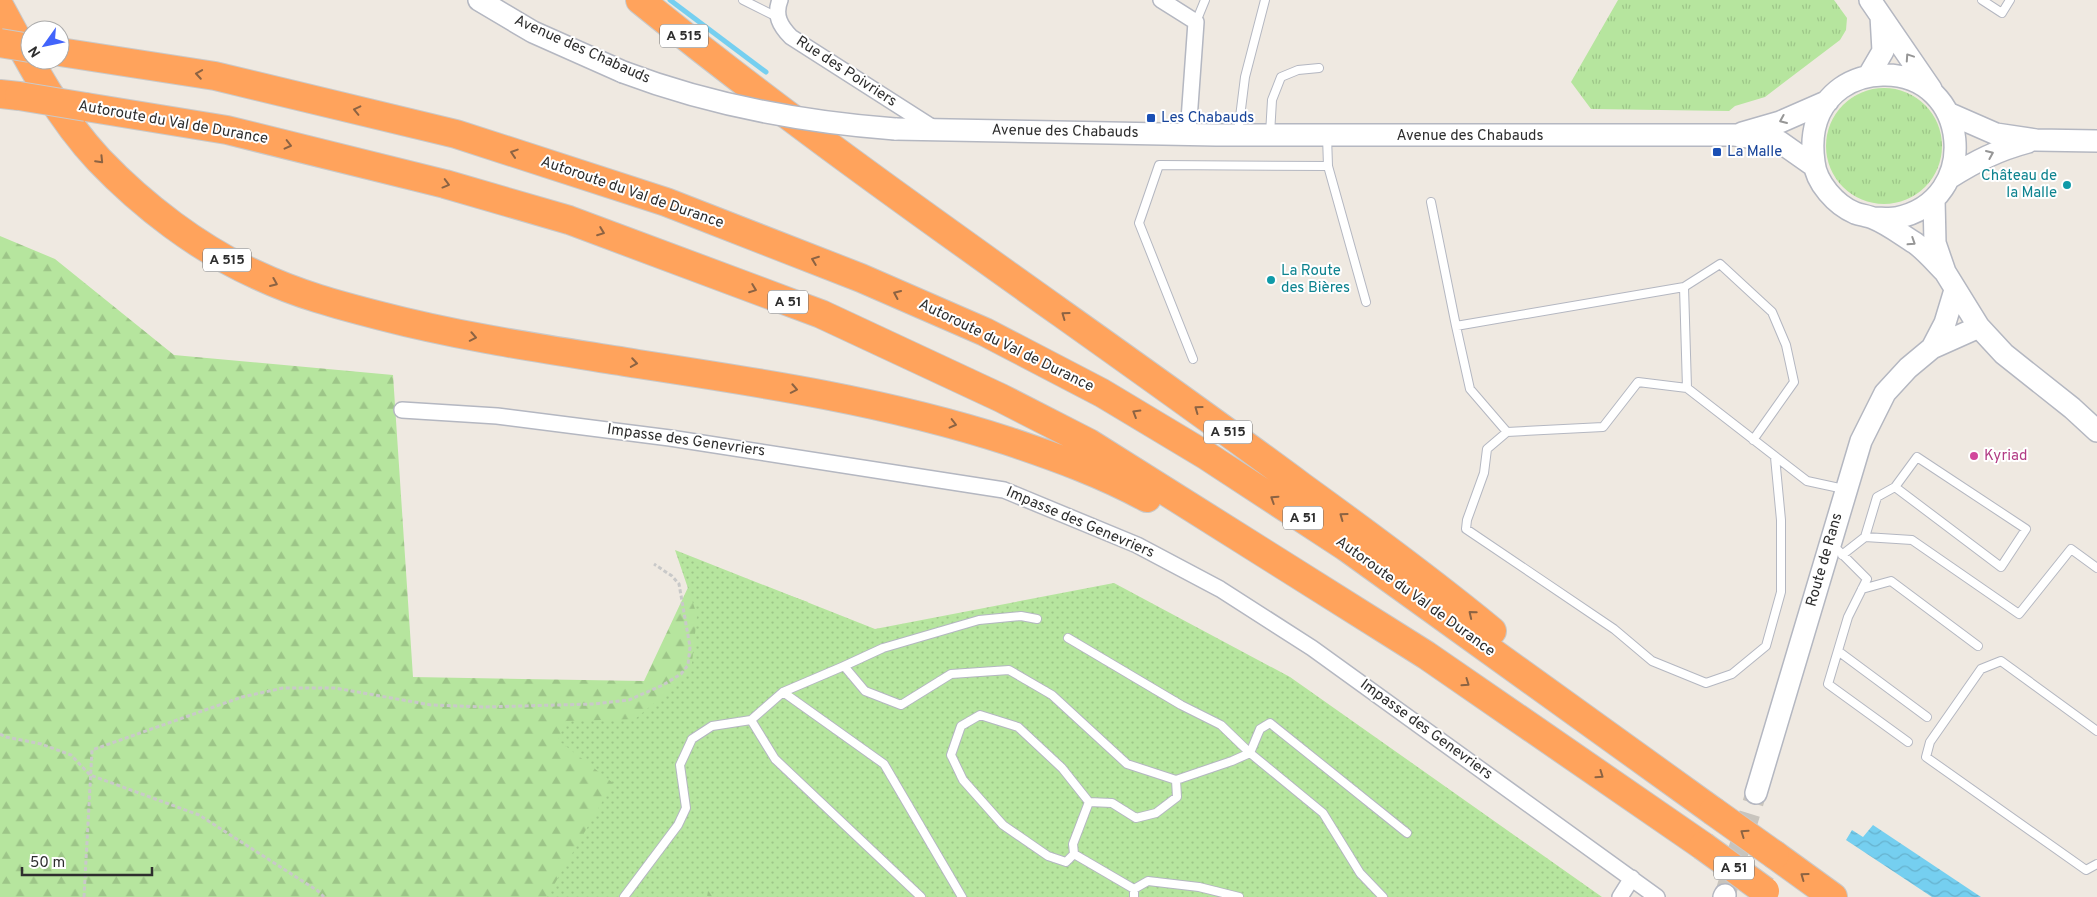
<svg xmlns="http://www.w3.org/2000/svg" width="2097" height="897" font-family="Overpass,sans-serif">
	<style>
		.grass { fill: url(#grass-tufts) }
		.forest { fill: url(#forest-firs) }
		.park { fill: url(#park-dots) }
		.water { fill: url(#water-waves) }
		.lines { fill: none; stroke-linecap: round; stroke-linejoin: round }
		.stream { stroke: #75cff0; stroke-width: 5 }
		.secondary-tunnel { stroke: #c8c4bd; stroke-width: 21; stroke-dasharray: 21 11; stroke-linecap: butt }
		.lane-casing { stroke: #b4b7c1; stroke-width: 10 }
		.street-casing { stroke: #b4b7c1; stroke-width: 18 }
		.secondary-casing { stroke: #b4b7c1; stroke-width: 24 }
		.highway-casing { stroke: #c9c9c9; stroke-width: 30 }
		.path { stroke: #c9c9c9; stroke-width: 3; stroke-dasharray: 4 2.5; stroke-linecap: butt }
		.lane { stroke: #fff; stroke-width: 8 }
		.street { stroke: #fff; stroke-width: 15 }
		.secondary { stroke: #fff; stroke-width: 21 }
		.highway { stroke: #ffa35c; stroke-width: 28 }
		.secondary-bridge-casing { stroke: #b4b7c1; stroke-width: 24; stroke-linecap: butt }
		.highway-bridge-casing { stroke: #c9c9c9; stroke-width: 30; stroke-linecap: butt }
		.secondary-bridge { stroke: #fff; stroke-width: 21 }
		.highway-bridge { stroke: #ffa35c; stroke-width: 28 }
		.oneway { stroke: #969696 }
		.oneway2 { stroke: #8c6343 }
		.transit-dot { fill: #1a4fb4; stroke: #fff; stroke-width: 2 }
		.culture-dot { fill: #0f9aa8; stroke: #fff; stroke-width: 2 }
		.hotel-dot { fill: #d1479c; stroke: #fff; stroke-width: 2 }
		.labels { text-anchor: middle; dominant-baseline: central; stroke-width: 4; stroke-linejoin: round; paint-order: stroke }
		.shield { fill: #fff; stroke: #6d6d6d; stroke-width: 1 }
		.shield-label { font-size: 14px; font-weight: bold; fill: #2e2e2e }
		.street-label { font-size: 15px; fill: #2e2e2e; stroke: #fff }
		.transit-label { font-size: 15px; fill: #164399; stroke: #fff; text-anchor: start }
		.culture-label { font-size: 15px; fill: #0d838f; stroke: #fff; text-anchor: end }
		.hotel-label { font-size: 15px; fill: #b23c85; stroke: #fff; text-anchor: start }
	</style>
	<defs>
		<pattern id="grass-tufts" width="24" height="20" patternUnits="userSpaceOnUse" patternTransform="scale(1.25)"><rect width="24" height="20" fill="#b6e59e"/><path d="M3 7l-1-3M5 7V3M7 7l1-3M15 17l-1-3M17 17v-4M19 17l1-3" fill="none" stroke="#9dc588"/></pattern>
		<pattern id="forest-firs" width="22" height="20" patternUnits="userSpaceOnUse" patternTransform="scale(1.25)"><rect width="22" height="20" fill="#b6e59e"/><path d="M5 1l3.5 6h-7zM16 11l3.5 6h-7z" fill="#9dc588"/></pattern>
		<pattern id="park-dots" width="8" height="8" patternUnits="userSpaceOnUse" patternTransform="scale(1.25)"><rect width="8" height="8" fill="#b6e59e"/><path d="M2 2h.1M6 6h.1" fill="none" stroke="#9dc588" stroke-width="1.8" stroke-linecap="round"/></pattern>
		<pattern id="water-waves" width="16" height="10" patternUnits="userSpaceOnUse" patternTransform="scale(1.25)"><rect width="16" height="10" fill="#75cff0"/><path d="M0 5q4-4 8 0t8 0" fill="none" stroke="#66b2ce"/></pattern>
	</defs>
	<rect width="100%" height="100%" fill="#efe9e1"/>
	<path class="grass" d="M1618,0H1834L1847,18L1846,30L1840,40L1765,97L1735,106L1729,111L1591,109L1571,82Z
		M1826 146a58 58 0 1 1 116 0a58 58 0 1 1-116 0Z"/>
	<path class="forest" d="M0,236L55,259L174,355L393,375L413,677L644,681L699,564L808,602L733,775L820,897H0Z"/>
	<path class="park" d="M675,550L875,629L1114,583L1290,677L1602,897H715L708,891L707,897H547L613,783L558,740L566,721L635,719L691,672L697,615Z"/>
	<path class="water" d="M1873,825L1981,897H1932L1846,840L1852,830L1863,837Z"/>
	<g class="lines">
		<path class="stream" d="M670,0L766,72"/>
		<path class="secondary-tunnel" d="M1725,895L1756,793"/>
		<g class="lane-casing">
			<path id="lane" d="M743,0L777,17
				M1982,0L2002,13L2010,0
				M1196,22L1205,0
				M1238,133L1245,77L1265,0
				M1270,134L1272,100L1281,77L1298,70L1319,68
				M1327,136L1328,166L1366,302
				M1431,202L1456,326L1684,287L1687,388L1807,481L1844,489
				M1684,287L1720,264L1772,312L1786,345L1794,382L1753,440
				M1456,326L1470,389L1507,432L1603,427L1638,382L1687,388
				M1193,359L1139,223L1159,165L1328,166
				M1507,432L1487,449L1484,473L1467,520L1466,529L1614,629L1652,661L1706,683L1732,674L1766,646L1781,592V520L1775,457
				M1865,537L1877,497L1895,487L2001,567L2026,529L1917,457L1895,487
				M1839,551L1867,579L1848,617L1828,684L1908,742
				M1842,555L1865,537L1912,540L2019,614L2071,549L2097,568
				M1862,589L1891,581L1978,646
				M1068,638L1181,705L1221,725L1250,753L1260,729L1270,723L1407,833
				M1838,651L1927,717
				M844,666L883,648L979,620L1021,616L1037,619
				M783,692L884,764L962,897
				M751,720L775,759L921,897
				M2097,731L2001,661L1981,669L1930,742L1926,757L2086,870L2097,864
				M1089,802L1073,844L1074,854L1066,862L1048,856L1003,825L963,780L951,755L961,726L980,715L1018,727L1062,768L1089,802L1112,803L1136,818L1156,813L1177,797L1176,780
				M1074,854L1134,889
				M624,897L678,825L686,808L680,765L692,739L712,726L751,720L783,692L844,666L865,691L901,705L951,674L1009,670L1052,695L1127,764L1176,780L1232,761L1250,753L1323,813L1360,873L1383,897
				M1134,897V889L1148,881L1199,887L1239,897"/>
		</g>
		<g class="street-casing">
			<path id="street" d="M780,0C774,15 780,26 791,37L935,129
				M1161,0L1196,22L1188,134
				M402,410L497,416L670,438L1004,490L1137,545L1220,589L1312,648L1657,897
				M1620,897L1632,878"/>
		</g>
		<g class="secondary-casing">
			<path id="secondary" d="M479,0L533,32L623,72
				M1870,0L1931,89
				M1869,75L1883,51L1881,16
				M1948,113L1996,134L2036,140L2097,141
				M895,129L1216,135H1735L1780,142L1814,166
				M1742,133L1780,122L1828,101
				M1949,178C1976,161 1998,150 2028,142
				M1934,199L1935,243L1945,272L1979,327L2004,354L2072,408L2097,431
				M1874,218C1881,218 1889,219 1896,218C1983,201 1970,73 1883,75C1867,75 1854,79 1841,88C1816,106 1810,134 1814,162C1816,183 1836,205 1855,213C1861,215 1868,216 1873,218C1888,224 1902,235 1915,243C1926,251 1936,263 1945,272
				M1932,348L1945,323L1955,290
				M1756,793L1861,441L1885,393L1908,368L1932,348L1979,327
				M1724,897L1725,895"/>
		</g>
		<g class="highway-casing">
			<path id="highway" d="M640,0C852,172 1081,323 1301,486C1366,533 1430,580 1492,631
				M0,7C29,61 57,115 99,160C143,206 199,249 257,275C297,294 338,305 381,316C465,338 552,350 638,364C763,383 888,402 1008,441C1056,457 1103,474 1147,498
				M60,52L215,76L456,134L666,202L861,278L985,332L1102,393L1207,456L1346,547L1713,811
				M0,94L19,96
				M86,107L227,130L445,184L569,220L821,314L1001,398L1089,443L1426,655L1703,846
				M1775,855L1833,897"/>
		</g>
		<path class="path" d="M0,734L6,737L41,744L71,755L90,775L199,815L318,891L324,897
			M84,897L92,750L242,697L283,688H335L431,705L485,707L594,704L629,700L663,685L681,674L688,665L690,647L679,584L672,576L654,564"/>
		<use href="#lane" class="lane"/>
		<use href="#street" class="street"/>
		<use href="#secondary" class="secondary"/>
		<use href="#highway" class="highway"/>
		<g class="secondary-bridge-casing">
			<path id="secondary-bridge" d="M623,72C710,105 802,122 895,129"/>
		</g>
		<g class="highway-bridge-casing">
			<path id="highway-bridge" d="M0,43L30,48
				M19,96L86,107
				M1713,811L1775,855
				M1703,846L1765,891"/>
		</g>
		<use href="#secondary-bridge" class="secondary-bridge"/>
		<use href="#highway-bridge" class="highway-bridge"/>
	</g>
	<defs><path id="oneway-chevron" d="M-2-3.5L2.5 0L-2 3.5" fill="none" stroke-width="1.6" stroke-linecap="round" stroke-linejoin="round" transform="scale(1.25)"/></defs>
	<g class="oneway">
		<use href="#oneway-chevron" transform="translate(1909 57) rotate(-124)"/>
		<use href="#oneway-chevron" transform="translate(1783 120) rotate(157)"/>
		<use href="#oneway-chevron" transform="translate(1990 154) rotate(-23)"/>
		<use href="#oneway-chevron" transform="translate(1912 242) rotate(33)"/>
	</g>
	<g class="oneway2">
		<use href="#oneway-chevron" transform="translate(199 74) rotate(-171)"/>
		<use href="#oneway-chevron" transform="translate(357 110) rotate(-167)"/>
		<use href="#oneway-chevron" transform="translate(288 145) rotate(14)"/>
		<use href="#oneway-chevron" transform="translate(514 153) rotate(-162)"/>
		<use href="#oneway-chevron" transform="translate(100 160) rotate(46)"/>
		<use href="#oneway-chevron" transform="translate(446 184) rotate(15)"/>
		<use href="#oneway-chevron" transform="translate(601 232) rotate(21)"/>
		<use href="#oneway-chevron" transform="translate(815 260) rotate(-159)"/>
		<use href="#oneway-chevron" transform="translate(274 283) rotate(23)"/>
		<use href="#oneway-chevron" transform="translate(753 289) rotate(21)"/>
		<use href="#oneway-chevron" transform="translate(897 294) rotate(-156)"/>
		<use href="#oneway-chevron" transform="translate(1065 315) rotate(-144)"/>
		<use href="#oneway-chevron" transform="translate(473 337) rotate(11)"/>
		<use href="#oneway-chevron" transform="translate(634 363) rotate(9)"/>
		<use href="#oneway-chevron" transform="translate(794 389) rotate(11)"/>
		<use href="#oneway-chevron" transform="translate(1198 409) rotate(-144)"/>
		<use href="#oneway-chevron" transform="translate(1136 413) rotate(-149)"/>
		<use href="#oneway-chevron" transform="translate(953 424) rotate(14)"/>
		<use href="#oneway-chevron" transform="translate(1274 499) rotate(-147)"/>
		<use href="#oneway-chevron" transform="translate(1343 516) rotate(-144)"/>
		<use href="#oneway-chevron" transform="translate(1472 614) rotate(-141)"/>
		<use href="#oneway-chevron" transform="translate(1466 683) rotate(35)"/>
		<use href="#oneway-chevron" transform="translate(1600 775) rotate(35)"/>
		<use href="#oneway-chevron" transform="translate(1744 833) rotate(-145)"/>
		<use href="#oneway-chevron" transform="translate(1804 876) rotate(-144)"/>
	</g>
	<g class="transit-dot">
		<rect x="1146" y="113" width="10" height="10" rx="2.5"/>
		<rect x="1712" y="147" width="10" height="10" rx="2.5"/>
	</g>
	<g class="culture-dot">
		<circle cx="2067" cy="185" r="5"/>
		<circle cx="1271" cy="280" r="5"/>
	</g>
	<circle class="hotel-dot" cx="1974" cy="456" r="5"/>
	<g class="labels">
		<g class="shield">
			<rect x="660" y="24.5" width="48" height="23" rx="4"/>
			<rect x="203" y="248.5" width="48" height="23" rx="4"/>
			<rect x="768" y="290.5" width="40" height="23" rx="4"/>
			<rect x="1204" y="420.5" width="48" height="23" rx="4"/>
			<rect x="1283" y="506.5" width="40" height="23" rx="4"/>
			<rect x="1714" y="856.5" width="40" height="23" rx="4"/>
		</g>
		<g class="shield-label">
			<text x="684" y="36">A 515</text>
			<text x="227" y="260">A 515</text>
			<text x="788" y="302">A 51</text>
			<text x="1228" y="432">A 515</text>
			<text x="1303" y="518">A 51</text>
			<text x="1734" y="868">A 51</text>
		</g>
		<g class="street-label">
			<text transform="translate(582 50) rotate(24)">Avenue des Chabauds</text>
			<text transform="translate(846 72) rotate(33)">Rue des Poivriers</text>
			<text transform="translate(173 123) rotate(10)">Autoroute du Val de Durance</text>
			<text transform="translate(1065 132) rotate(1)">Avenue des Chabauds</text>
			<text x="1470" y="136">Avenue des Chabauds</text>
			<text transform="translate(632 193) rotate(19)">Autoroute du Val de Durance</text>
			<text transform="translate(1006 346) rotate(26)">Autoroute du Val de Durance</text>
			<text transform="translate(686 441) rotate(8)">Impasse des Genevriers</text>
			<text transform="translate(1080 523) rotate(23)">Impasse des Genevriers</text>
			<text transform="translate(1825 560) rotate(-74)">Route de Rans</text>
			<text transform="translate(1415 597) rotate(36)">Autoroute du Val de Durance</text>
			<text transform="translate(1426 730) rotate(36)">Impasse des Genevriers</text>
		</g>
		<g class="transit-label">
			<text x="1161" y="118">Les Chabauds</text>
			<text x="1727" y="152">La Malle</text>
		</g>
		<g class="culture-label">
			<text x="2057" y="176">Château de<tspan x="2057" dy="17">la Malle</tspan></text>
			<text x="1281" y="271" text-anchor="start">La Route<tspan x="1281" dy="17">des Bières</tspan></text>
		</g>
		<g class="hotel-label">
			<text x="1984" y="456">Kyriad</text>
		</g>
	</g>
	<g transform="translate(45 45) rotate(237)"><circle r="24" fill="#ffffff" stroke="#ababab"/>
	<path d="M0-4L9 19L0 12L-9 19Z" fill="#4264fb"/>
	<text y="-8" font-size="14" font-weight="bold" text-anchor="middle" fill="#2e2e2e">N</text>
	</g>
	<path d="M22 867v8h130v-8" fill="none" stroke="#2e2e2e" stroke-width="2.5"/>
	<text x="30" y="867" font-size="15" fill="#2e2e2e" stroke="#ffffff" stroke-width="4" paint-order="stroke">50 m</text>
</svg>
